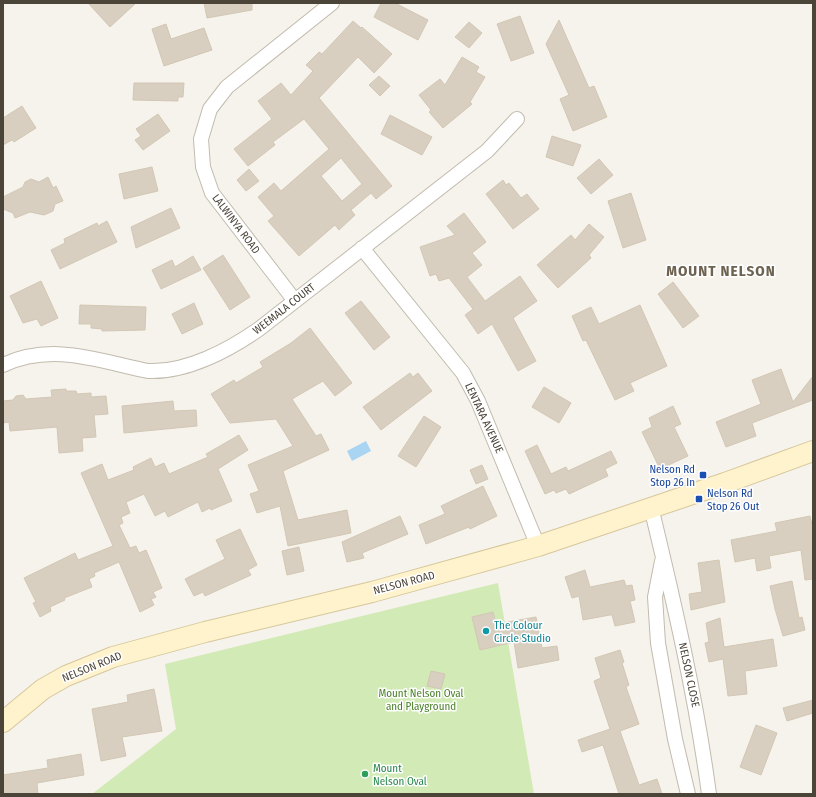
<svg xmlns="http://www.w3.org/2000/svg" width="816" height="797" font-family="'Fira Sans Condensed',sans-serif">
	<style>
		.green { fill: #d2eab5 }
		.water { fill: #a9d4f2 }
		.building { fill: #d8cfc1; stroke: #d3c7b4; fill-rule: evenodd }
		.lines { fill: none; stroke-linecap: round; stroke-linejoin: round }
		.street-casing { stroke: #c2bbae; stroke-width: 16 }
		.secondary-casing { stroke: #d6c79b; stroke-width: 22 }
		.street { stroke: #fff; stroke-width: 14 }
		.secondary { stroke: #fff3cd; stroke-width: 20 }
		.transit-dot { fill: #1a4fb4; stroke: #fff; stroke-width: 1.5 }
		.culture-dot { fill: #0f9aa8; stroke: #fff; stroke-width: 1.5 }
		.leisure-dot { fill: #2e9e5b; stroke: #fff; stroke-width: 1.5 }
		.labels { text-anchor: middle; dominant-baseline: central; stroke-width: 3; stroke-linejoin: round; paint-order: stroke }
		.street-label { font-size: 11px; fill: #4b4439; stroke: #fff }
		.transit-label { font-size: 11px; fill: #164399; stroke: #fff; text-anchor: end }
		.culture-label { font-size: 11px; fill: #0d838f; stroke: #fff; text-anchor: start }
		.park-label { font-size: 11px; fill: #4a7f2a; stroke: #fff }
		.leisure-label { font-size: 11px; fill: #27864d; stroke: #fff; text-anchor: start }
		.district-label { font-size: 15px; font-weight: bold; letter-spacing: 1px; fill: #6e6250; stroke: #fff }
	</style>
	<rect width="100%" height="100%" fill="#f6f3ec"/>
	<path class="green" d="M498,583L534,794H92L176,729L165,664Z"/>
	<path class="water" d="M366,441L371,451L352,461L347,451Z"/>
	<path class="building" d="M88,3H136L110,27Z
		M204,3H252V10L207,18Z
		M381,3H395L428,20L418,40L374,17Z
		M520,16L534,53L511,61L497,24Z
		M559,20L589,88L594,86L607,117L573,131L560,99L569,95L546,44Z
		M353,21L361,28L362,27L392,54L374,73L358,57L319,98L392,186L376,199L371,193L351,210L355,215L339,230L335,225L299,256L268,221L274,216L258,197L274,183L281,191L329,149L304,119L273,142L275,145L248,166L234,149L272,119L258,101L281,83L291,95L313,71L306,65L319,52L322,54ZM341,158L362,184L342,201L321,176Z
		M469,22L482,33L469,48L455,37Z
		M166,24L171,39L204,28L212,50L164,66L152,29Z
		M462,57L479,67L476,72L485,77L470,102L472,104L443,128L429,112L431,110L419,95L440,79L445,85Z
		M379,76L390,86L380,96L369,85Z
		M134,83H184L183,97H178V101L133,100Z
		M22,106L36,128L14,142L12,140L3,145V118Z
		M158,114L170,131L143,150L135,140L141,136L136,129Z
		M390,115L432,137L422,155L381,134Z
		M552,136L581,145L573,166L546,157Z
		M599,159L613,175L591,194L577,178Z
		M152,167L158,191L124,199L119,174Z
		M249,169L259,181L246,191L237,180Z
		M48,177L53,188L56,186L63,201L55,204L53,211L44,215L30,212L15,218L13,213L3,209V197L23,187L25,182L31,179L39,182Z
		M503,180L506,185L509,183L521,198L527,194L539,209L513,229L486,194Z
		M631,193L646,240L623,248L608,201Z
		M171,208L180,228L136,248L131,227Z
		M464,213L486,242L472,253L482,265L467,277L485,301L520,276L537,301L513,318L536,361L518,371L492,324L478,334L465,315L473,309L449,278L439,281L436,274L430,276L420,247L455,235L447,226Z
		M107,221L117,242L60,269L51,250L65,243L64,239L97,223L98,226Z
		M589,224L604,237L589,255L591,258L558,288L537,265L571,235L575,240Z
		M223,255L250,297L230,310L203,268Z
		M193,256L201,270L161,289L152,270L172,260L175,267Z
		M41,281L58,318L41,326L37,319L23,323L10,296Z
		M673,282L699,316L683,328L658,294Z
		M361,301L390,337L374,350L345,313Z
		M194,303L203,324L182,334L172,314Z
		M80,305L146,307L145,330L102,331V329L91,328V324H79Z
		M640,305L667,366L630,383L634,391L615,400L586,340L583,341L572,316L591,307L599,324Z
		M310,328L352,383L335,396L323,381L292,399L316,436L321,434L329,450L283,471L298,520L347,510L351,533L288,546L280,506L257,513L250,494L259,491L248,465L293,446L276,419L230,423L211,394L234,380L236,383L263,367L260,362L291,343Z
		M781,369L793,402L813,376V400L752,423L756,436L726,447L716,422L761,404L752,380Z
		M410,373L413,377L418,373L432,391L381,430L363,407Z
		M544,387L571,403L559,423L532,407Z
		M66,389V391H76L77,394L91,393V397L106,396L108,414L94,415L96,437L82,438L83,451L59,453L57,427L10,431L9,422L3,423V401L13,400L16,396L23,395L26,399L52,397L51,390Z
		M173,401L174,411L196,410L197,426L124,433L122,406Z
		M673,406L681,424L674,427L688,456L660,469L642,432L652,427L649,418Z
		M424,416L441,427L416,467L398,456Z
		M239,435L248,450L218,469L232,501L211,510L210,508L202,512L198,502L168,517L165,511L155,516L144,494L126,502L130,513L121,517L123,523L119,525L130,548L136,546L139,553L146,550L162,588L153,592L156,597L151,599L154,605L140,612L119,562L94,573L95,576L89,579L92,587L64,598L65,600L50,607L51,611L40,617L33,603L36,602L24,578L75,553L78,560L113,546L81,473L102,464L108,480L134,470L133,467L151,458L155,467L164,463L169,474L208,457L206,454Z
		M537,445L551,474L566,467L568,471L611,451L617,463L605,469L608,476L569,494L566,489L556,493L554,490L545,494L525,451Z
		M482,465L488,479L476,484L470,470Z
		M483,486L497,516L470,529L469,527L426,544L419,525L445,514L441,506Z
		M400,516L408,534L362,553L364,558L347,562L342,542Z
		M810,516L813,529V579L805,580L801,550L769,556L771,568L757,571L755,558L735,562L731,540L777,531L775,523Z
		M240,529L257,565L248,570L251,575L205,596L203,592L194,596L185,579L225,559L216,540Z
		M299,547L304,571L287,575L282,551Z
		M719,560L725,602L691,610L689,594L702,592L698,563Z
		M585,570L590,587L624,580L626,586L632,585L635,600L630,601L635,622L615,626L612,615H610L583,620L579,596L572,598L565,577Z
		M792,581L799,618L802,617L805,630L783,636L775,609L770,586Z
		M493,612L496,624L536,617L542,648L557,646L559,660L518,668L514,642L480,650L472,617Z
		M720,618L724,647L773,639L777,666L745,671L747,694L728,696L723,659L709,662L705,643L709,642L706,623Z
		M620,650L624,662L622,663L629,685L626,687L639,724L620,731L639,785L657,779L662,794H619L603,745L582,752L578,740L610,729L594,681L601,678L595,658Z
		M431,671L445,674L441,689L427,686Z
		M154,689L162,731L122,737L126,756L101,761L92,709L128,702L127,695Z
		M813,700V713L787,721L783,708Z
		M756,725L777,733L761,775L740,767Z
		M81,754L84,775L37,783L38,794H3V775L48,768L47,760Z"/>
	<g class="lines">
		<g class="street-casing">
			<path id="street" d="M362,248L463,373L478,401L538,546
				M295,301L212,193L203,167L201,139L210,109L227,87L332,3
				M3,365C52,342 99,361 148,371C186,373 229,350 259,329L487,151L517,119
				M651,507C674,602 696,697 709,794
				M662,561L655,597L658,643L675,739L688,794"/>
		</g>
		<g class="secondary-casing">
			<path id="secondary" d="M3,722L43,689L66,676L113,657L205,632L372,592L538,546L725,483L813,451"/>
		</g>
		<use href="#street" class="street"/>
		<use href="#secondary" class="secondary"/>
	</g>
	<g class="transit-dot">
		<rect x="699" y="471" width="8" height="8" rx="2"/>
		<rect x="695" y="495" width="8" height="8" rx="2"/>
	</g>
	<circle class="culture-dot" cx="486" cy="631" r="4"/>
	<circle class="leisure-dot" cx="365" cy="774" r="4"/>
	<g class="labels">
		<g class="street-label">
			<text transform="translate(236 224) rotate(53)">LALWINYA ROAD</text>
			<text transform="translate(284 309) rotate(-38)">WEEMALA COURT</text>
			<text transform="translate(484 418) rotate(65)">LENTARA AVENUE</text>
			<text transform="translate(404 583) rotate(-15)">NELSON ROAD</text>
			<text transform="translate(92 667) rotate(-22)">NELSON ROAD</text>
			<text transform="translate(689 675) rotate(78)">NELSON CLOSE</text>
		</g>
		<g class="transit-label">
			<text x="695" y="469">Nelson Rd<tspan x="695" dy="13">Stop 26 In</tspan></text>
			<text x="707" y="493" text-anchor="start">Nelson Rd<tspan x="707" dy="13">Stop 26 Out</tspan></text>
		</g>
		<g class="culture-label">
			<text x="494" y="625">The Colour<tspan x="494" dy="13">Circle Studio</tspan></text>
		</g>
		<g class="park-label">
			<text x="421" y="693">Mount Nelson Oval<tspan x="421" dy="13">and Playground</tspan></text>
		</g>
		<g class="leisure-label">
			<text x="373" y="768">Mount<tspan x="373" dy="13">Nelson Oval</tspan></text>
		</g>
		<g class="district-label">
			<text x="721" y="271">MOUNT NELSON</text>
		</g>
	</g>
	<rect width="816" height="797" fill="none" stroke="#4b4439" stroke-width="8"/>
</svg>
